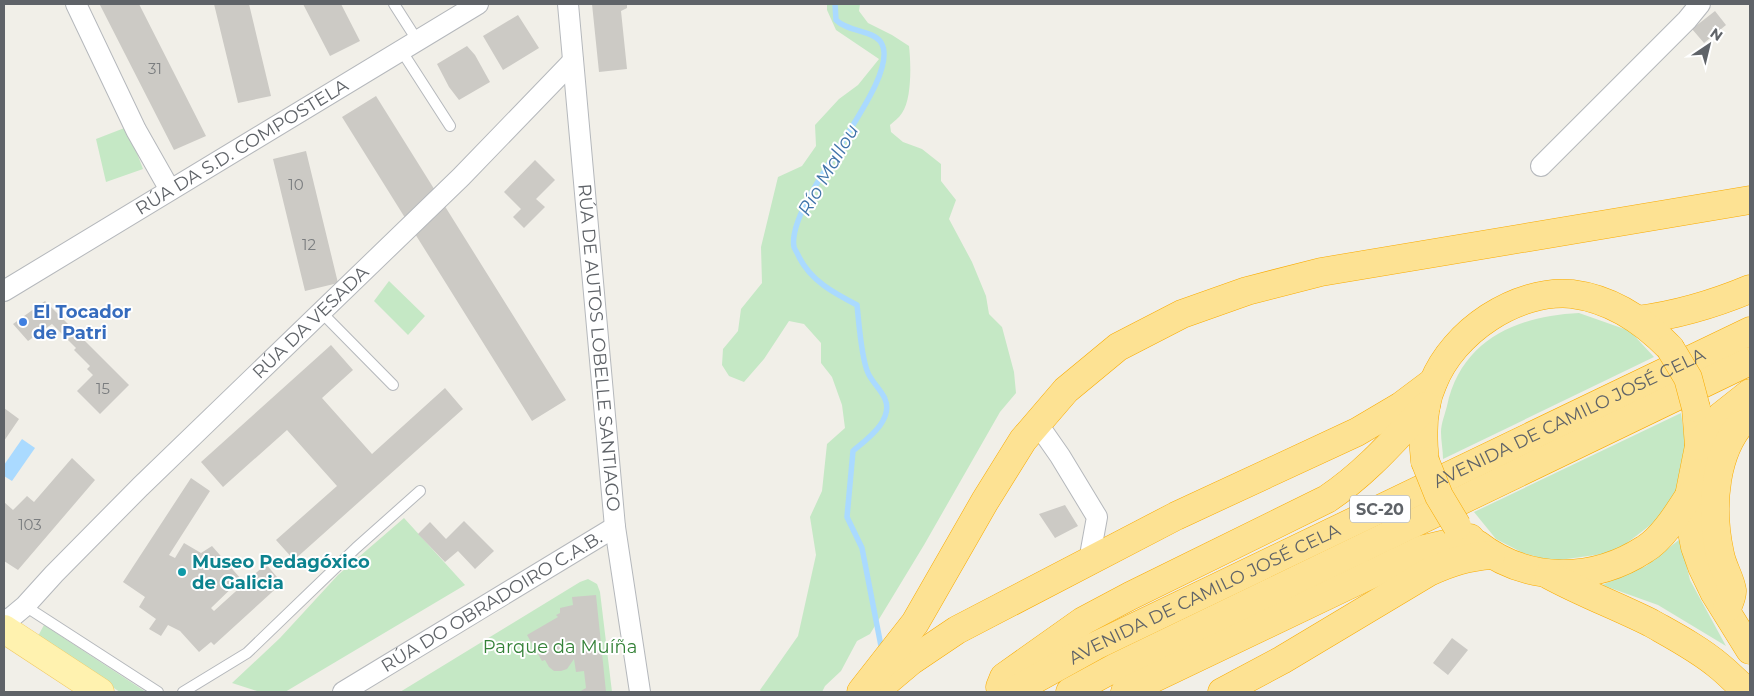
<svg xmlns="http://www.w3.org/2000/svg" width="1754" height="696" font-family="Montserrat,sans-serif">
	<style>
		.green { fill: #c5e8c5 }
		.water { fill: #aadaff }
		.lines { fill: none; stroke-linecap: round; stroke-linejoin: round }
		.stream { stroke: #aadaff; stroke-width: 5.5 }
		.building { fill: #cccac5 }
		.lane-casing { stroke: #b5b8bc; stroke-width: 12 }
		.street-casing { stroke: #b5b8bc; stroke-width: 22 }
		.primary-casing { stroke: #f2c960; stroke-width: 29 }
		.highway-casing { stroke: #f9ab00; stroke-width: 29 }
		.lane { stroke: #fff; stroke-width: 10 }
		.street { stroke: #fff; stroke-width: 20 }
		.primary { stroke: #fff2af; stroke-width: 28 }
		.highway { stroke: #fde293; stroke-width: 28 }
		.highway-bridge-casing { stroke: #f9ab00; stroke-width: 29; stroke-linecap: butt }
		.highway-bridge { stroke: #fde293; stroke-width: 28 }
		.shop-dot { fill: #3f7fe0; stroke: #fff; stroke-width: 2 }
		.culture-dot { fill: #0f9aa8; stroke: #fff; stroke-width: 2 }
		.labels { text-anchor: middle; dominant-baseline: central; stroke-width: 4; stroke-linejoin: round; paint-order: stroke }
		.number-label { font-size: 15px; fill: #7a7d7f }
		.shield { fill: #fff; stroke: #8f9295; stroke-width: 1 }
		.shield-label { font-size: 16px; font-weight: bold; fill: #5f6368 }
		.street-label { font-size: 18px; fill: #5f6368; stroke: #fff }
		.shop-label { font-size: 18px; font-weight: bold; fill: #366cbe; stroke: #fff; text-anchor: start }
		.culture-label { font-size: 18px; font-weight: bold; fill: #0d838f; stroke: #fff; text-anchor: start }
		.park-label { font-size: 18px; fill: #348238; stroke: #fff }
		.water-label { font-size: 19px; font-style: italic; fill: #4174aa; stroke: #fff }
	</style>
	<rect width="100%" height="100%" fill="#f1efe8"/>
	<path class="green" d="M827,4H860L859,11L868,23L892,35L909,46C911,63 912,99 902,113C899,118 894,121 890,125L891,132L903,142L922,149L941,164V181L956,200L949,219L972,262L986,296L989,314L1002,327L1014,372L1016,393L1000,412L924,545L870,634L857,641L841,671L825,686L822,692H761L760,690L798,636L816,555L810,517L822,491L827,444L845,428L842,405L832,377L821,363V343L804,324L789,321L764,359L744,382L729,376L722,365L723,349L738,331L741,309L762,283L761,247L778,177L802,166L816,146L815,125L839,99L858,85L879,59L836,30L827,10Z
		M127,127L143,169L106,182L96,139Z
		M389,281L425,316L408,335L374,301Z
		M1579,313L1630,331L1654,357L1443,459C1443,450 1441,441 1441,432C1441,424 1445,414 1447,406C1461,340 1517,316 1579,313Z
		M1681,413L1686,449L1678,487L1657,520L1623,546L1603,554L1552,561L1523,553L1496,539L1474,512Z
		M404,518L465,585L285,692H260L232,683L280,638L338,575Z
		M1680,539L1690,580L1726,646L1658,605L1602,585L1646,566Z
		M588,579L597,584L600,592L612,692H400L580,582Z
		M44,625L146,692H120L37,638Z"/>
	<path class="water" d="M22,439L35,448L12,481L4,476V465Z"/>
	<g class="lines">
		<path class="stream" d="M835,4L836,20C848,32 871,30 880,41C908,76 785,200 794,247C795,250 798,254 799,257C811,281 834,293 857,305C859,323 861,357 868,373C872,382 882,391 885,399C894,420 867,439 853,451L847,517L862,548L881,646"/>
	</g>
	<path class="building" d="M103,4H139L206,136L174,150L100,5Z
		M214,4H249L271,96L238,103Z
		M303,4H341L360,41L330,56Z
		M592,4H627V8L621,11L627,69L599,72Z
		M1715,11L1726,25L1704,43L1692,29Z
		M518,15L539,48L503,70L483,36Z
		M467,46L475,55L490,82L459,100L449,87L437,64Z
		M376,96L566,400L532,421L342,117Z
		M306,151L338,283L305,291L273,159Z
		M535,160L555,180L536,199L545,207L524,228L513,217L521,209L504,192Z
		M45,301L129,385L100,414L77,391L93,375L87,369L90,366L74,350L76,348L52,324L28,341L13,324Z
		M331,345L353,370L322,398L372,454L445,388L463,409L294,560L276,540L337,486L287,430L223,487L201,462Z
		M4,408L19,419L4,441Z
		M72,458L95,480L18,570L4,561V502L13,510L27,496L34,502Z
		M191,478L210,491L169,555L175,558L184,543L201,553L212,546L241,579L211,608L214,611L266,564L282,583L214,645L211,642L199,652L180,631L168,625L161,636L149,629L156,619L139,607L145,597L123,582Z
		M1065,505L1078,526L1055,538L1039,514Z
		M464,521L494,551L475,569L458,551L445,562L418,534L430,522L446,539Z
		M596,595L606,692H579L586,688L584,671L576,672L574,659L567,669L561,671H554L549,667L545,660L542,661L527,635L558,617L556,615L560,613V608L573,605L572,597Z
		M1452,638L1468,650L1448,675L1433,663Z"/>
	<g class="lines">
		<g class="lane-casing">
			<path id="lane" d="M394,4L417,40
				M401,50L450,126
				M321,312L393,385
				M25,606L158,692
				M183,692L247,653L356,548L420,491"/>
		</g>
		<g class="street-casing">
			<g id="street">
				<path d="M76,4L136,130L170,190"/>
				<path id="s1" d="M568,4L615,527L640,692"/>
				<path d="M1541,166L1687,20L1700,4"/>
				<path id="s2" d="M4,291L478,4"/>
				<path d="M1037,423L1060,456L1097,517L1089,561"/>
				<path id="s3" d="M4,622L13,616L25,606L54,574L140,487L461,177L573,61"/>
				<path id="s4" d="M343,692L615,527"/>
			</g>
		</g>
		<g class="primary-casing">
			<path id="primary" d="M4,629L100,692"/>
		</g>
		<g class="highway-casing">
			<g id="highway">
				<path d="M1638,320C1677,315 1714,304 1750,289"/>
				<path d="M1696,408L1699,446L1689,496L1690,522L1695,547L1702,567L1714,592L1750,650"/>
				<path d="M1699,446L1721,416L1750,393"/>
				<path d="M1425,461C1422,435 1422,407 1433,383C1453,332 1516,289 1572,294C1611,299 1643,320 1670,348"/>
				<path d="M1477,544C1527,583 1593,583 1645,549C1663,538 1678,513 1689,496"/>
				<path d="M1549,575C1582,593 1617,606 1651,623C1674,636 1699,649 1719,666C1729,674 1738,684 1748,692"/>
				<path d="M1727,608C1729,603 1733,595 1732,590C1730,578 1722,566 1720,554C1710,508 1713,447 1750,414"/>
				<path d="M880,687L911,661L957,630L1176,516L1357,432L1401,406L1433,382"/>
				<path d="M1000,687L1004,677L1083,621L1130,596L1327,499C1366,473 1394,440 1426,406"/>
				<path d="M861,692L915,623L985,501L1023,440L1066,390L1118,347L1182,314L1247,291L1321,272L1750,200"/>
				<path id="s5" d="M1012,692L1095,646L1750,331"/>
				<path d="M1070,692L1116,667L1750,361"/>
				<path d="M1125,692L1424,549L1470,538"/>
				<path d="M1222,692L1282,660L1429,572C1451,562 1467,557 1491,555"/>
			</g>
		</g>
		<use href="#lane" class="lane"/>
		<use href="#street" class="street"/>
		<use href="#primary" class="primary"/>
		<use href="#highway" class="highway"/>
		<g class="highway-bridge-casing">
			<path id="highway-bridge" d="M1670,348L1688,378L1696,408
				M1425,461L1439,496L1457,526"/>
		</g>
		<use href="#highway-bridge" class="highway-bridge"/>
	</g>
	<circle class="shop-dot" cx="23" cy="322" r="5"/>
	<circle class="culture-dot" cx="182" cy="572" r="5"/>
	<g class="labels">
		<g class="number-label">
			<text x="155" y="68">31</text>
			<text x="296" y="184">10</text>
			<text x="309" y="244">12</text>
			<text x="103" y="388">15</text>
			<text x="30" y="524">103</text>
		</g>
		<rect class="shield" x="1350" y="495.5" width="60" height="27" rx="4"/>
		<g class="shield-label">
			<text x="1380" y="509">SC-20</text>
		</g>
		<g class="street-label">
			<text stroke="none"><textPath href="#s2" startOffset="278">RÚA DA S.D. COMPOSTELA</textPath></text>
			<text stroke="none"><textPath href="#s3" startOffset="429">RÚA DA VESADA</textPath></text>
			<text stroke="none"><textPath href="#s1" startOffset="345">RÚA DE AUTOS LOBELLE SANTIAGO</textPath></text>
			<text stroke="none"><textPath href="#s5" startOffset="621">AVENIDA DE CAMILO JOSÉ CELA</textPath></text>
			<text stroke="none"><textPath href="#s5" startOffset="216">AVENIDA DE CAMILO JOSÉ CELA</textPath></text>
			<text stroke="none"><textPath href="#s4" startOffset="174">RÚA DO OBRADOIRO C.A.B.</textPath></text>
		</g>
		<g class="shop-label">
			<text x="33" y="312">El Tocador<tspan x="33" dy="21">de Patri</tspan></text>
		</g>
		<g class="culture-label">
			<text x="192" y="562">Museo Pedagóxico<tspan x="192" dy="21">de Galicia</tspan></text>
		</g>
		<g class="park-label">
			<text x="560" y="647">Parque da Muíña</text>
		</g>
		<g class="water-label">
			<text transform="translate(828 170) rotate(-60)">Río Mallou</text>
		</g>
	</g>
	<rect width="1754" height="696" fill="none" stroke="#5f6368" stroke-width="10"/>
	<g transform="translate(1709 45) rotate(35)" stroke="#ffffff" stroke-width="4" paint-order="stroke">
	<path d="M0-4L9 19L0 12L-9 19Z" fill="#5f6368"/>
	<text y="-8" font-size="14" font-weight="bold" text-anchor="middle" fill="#5f6368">N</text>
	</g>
</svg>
